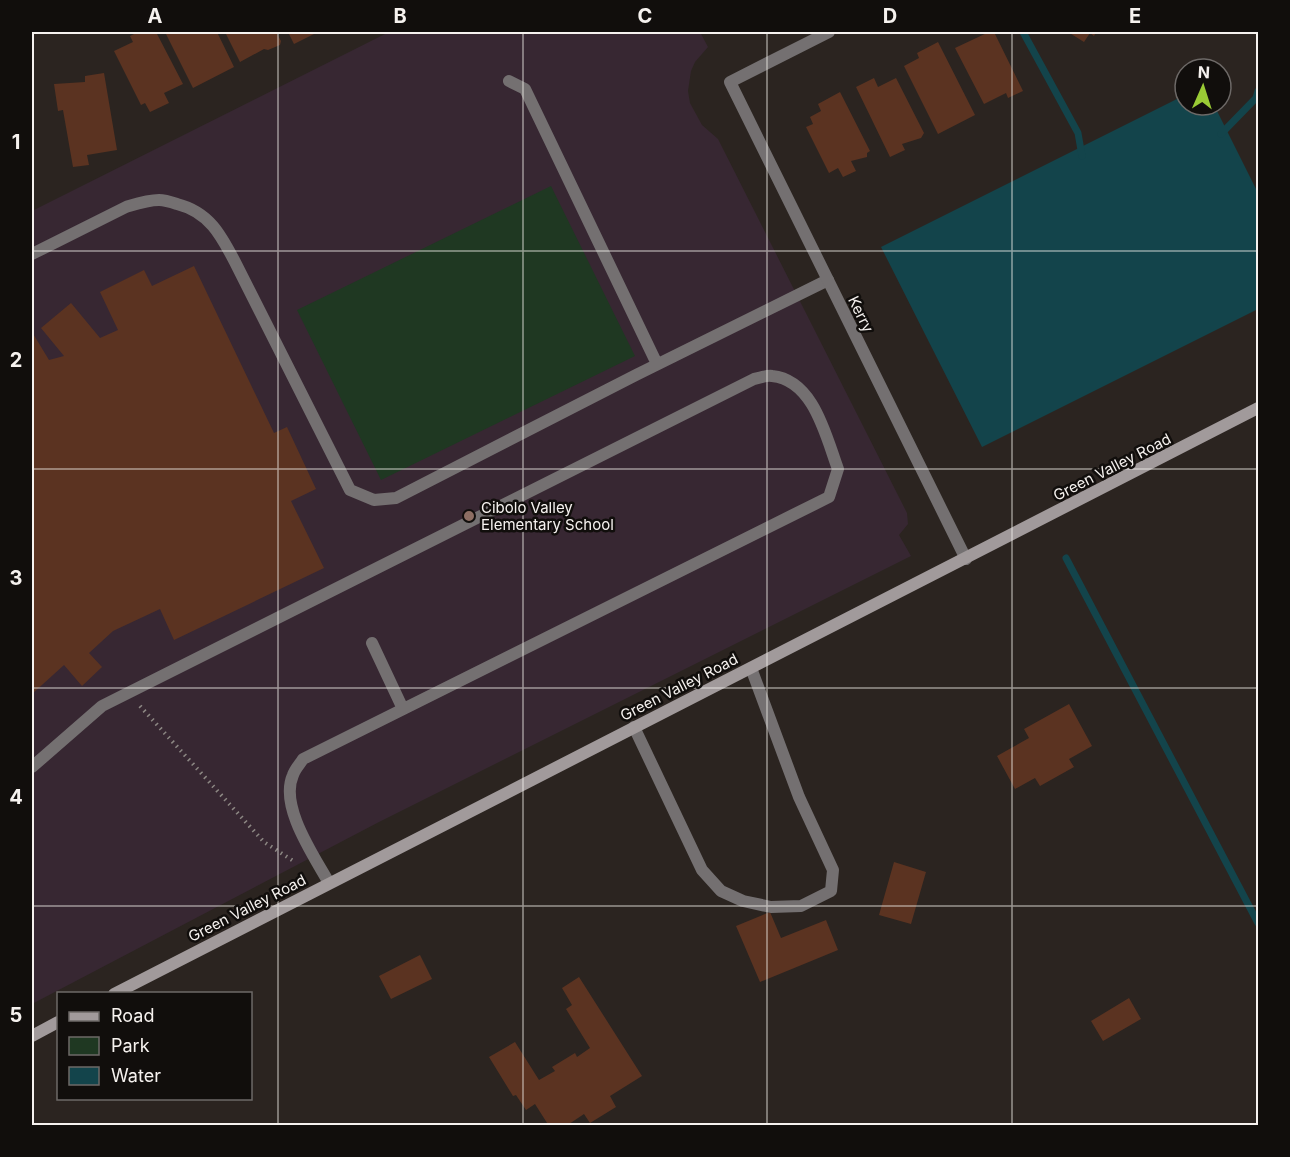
<svg xmlns="http://www.w3.org/2000/svg" width="1290" height="1157" font-family="Inter,sans-serif">
	<style>
		.education { fill: #372732 }
		.green { fill: #1f3822 }
		.water { fill: #13444b }
		.lines { fill: none; stroke-linecap: round; stroke-linejoin: round }
		.stream { stroke: #13444b; stroke-width: 7 }
		.building { fill: #5b3321 }
		.path { stroke: #8c8783; stroke-width: 4; stroke-dasharray: 1.5 4.5; stroke-linecap: butt }
		.lane { stroke: #747071; stroke-width: 12 }
		.street { stroke: #747071; stroke-width: 12 }
		.secondary { stroke: #a19a9b; stroke-width: 12 }
		.grid { fill: none; stroke: #f6f2ef; stroke-width: 1.5; stroke-opacity: 0.55 }
		.education-dot { fill: #8d6e63; stroke: #110e0c; stroke-width: 2 }
		.labels { text-anchor: middle; dominant-baseline: central; stroke-width: 5; stroke-linejoin: round; paint-order: stroke }
		.street-label { font-size: 15px; fill: #f6f2ef; stroke: #110e0c }
		.poi-label { font-size: 15px; fill: #f6f2ef; stroke: #110e0c; text-anchor: start }
		.neatline { fill: none; stroke: #f6f2ef; stroke-width: 2 }
		.grid-label { font-size: 20px; text-anchor: middle; font-weight: bold; fill: #f6f2ef }
	</style>
	<rect width="100%" height="100%" fill="#2b2420"/>
	<path class="education" d="M389,32H700L708,47L695,62L691,71L688,91L690,103L702,125L718,139L907,513L908,524L899,535L911,556L379,822L32,1004V211Z"/>
	<path class="green" d="M551,186L635,356L381,480L297,310Z"/>
	<path class="water" d="M1185,95V105H1214L1258,193V309L982,447L881,247Z"/>
	<g class="lines">
		<path class="stream" d="M1023,32L1078,133L1082,156
			M1221,134L1256,98L1258,91
			M1066,558L1258,923"/>
	</g>
	<path class="building" d="M138,32H156L183,84L164,93L169,103L150,112L145,103L141,105L114,51L133,42L130,36Z
		M165,32H217L234,67L193,88Z
		M225,32H276L281,41L280,45L268,50L264,49L240,62Z
		M288,32H318L294,44Z
		M989,32H994L1023,91L1008,98L1006,93L984,104L955,48Z
		M1068,32H1096L1094,36L1090,33L1084,42Z
		M938,42L975,115L938,134L904,66L919,58L917,53Z
		M104,73L117,150L87,155L89,165L73,167L63,110L58,111L54,84L85,82V76Z
		M874,78L878,87L896,78L924,133L921,138L902,144L905,150L890,157L856,87Z
		M840,92L870,151L867,153V157L851,161L856,171L843,177L838,168L829,173L806,127L813,124L810,117L821,111L818,104Z
		M194,266L274,433L287,427L316,489L291,501L324,568L174,640L160,609L113,631L89,653L102,667L82,686L64,665L32,694V332L49,360L64,356L41,328L71,303L100,338L118,330L100,292L144,270L152,286Z
		M1069,704L1092,746L1069,759L1074,767L1040,786L1035,778L1015,789L997,756L1029,738L1024,729Z
		M894,862L926,872L911,924L879,915Z
		M770,912L781,938L826,920L838,950L760,982L736,926Z
		M420,955L432,979L391,999L379,976Z
		M579,977L642,1076L610,1096L616,1107L590,1123L584,1114L566,1126H549L535,1104L526,1110L516,1095L513,1096L489,1057L515,1042L539,1080L555,1071L552,1067L575,1053L577,1057L590,1048L566,1009L572,1005L562,988Z
		M1129,998L1141,1019L1103,1041L1091,1021Z"/>
	<g class="lines">
		<path class="path" d="M140,706L264,842L295,862"/>
		<path class="lane" d="M509,81L525,89L657,364
			M32,254L126,207C136,204 148,200 159,200C165,200 171,202 177,204C209,212 221,235 235,262L350,490L374,500L396,498L636,375L828,280
			M372,643L403,709
			M634,727L702,870L721,891L743,901L771,907L801,906L831,891L833,870L799,797L751,668
			M32,767L102,706L754,379C760,378 767,375 772,376C814,380 826,437 838,469L829,497L303,759C300,764 295,769 293,775C279,806 314,856 329,883"/>
		<path class="street" d="M829,32L730,82L966,559"/>
		<path class="secondary" d="M114,994L1258,408
			M32,1036L58,1022"/>
	</g>
	<path class="grid" d="M278,32V1126M523,32V1126M767,32V1126M1012,32V1126M32,251H1258M32,469H1258M32,688H1258M32,906H1258"/>
	<circle class="education-dot" cx="469" cy="516" r="6"/>
	<g class="labels">
		<g class="street-label">
			<text transform="translate(861 314) rotate(64)">Kerry</text>
			<text transform="translate(1112 467) rotate(-27)">Green Valley Road</text>
			<text transform="translate(679 687) rotate(-27)">Green Valley Road</text>
			<text transform="translate(247 908) rotate(-27)">Green Valley Road</text>
		</g>
		<g class="poi-label">
			<text x="481" y="507">Cibolo Valley<tspan x="481" dy="17">Elementary School</tspan></text>
		</g>
	</g>
	<rect width="1290" height="1157" fill="none" stroke="#110e0c" stroke-width="66"/>
	<rect x="57" y="992" width="195" height="108" fill="#110e0c" stroke="#6d6967" stroke-width="1.5"/>
	<rect x="69" y="1012" width="30" height="9" fill="#a19a9b" stroke="#6d6967" stroke-width="1.5"/>
	<text x="111" y="1022" font-size="18" fill="#f6f2ef">Road</text>
	<rect x="69" y="1037" width="30" height="18" fill="#1f3822" stroke="#6d6967" stroke-width="1.5"/>
	<text x="111" y="1052" font-size="18" fill="#f6f2ef">Park</text>
	<rect x="69" y="1067" width="30" height="18" fill="#13444b" stroke="#6d6967" stroke-width="1.5"/>
	<text x="111" y="1082" font-size="18" fill="#f6f2ef">Water</text>
	<g transform="translate(1203 87) rotate(3)"><circle r="28" fill="#110e0c" stroke="#6d6967" stroke-width="1.5"/>
	<path d="M0-4.5L10 22L0 15L-10 22Z" fill="#9acb35"/>
	<text y="-9" font-size="16" font-weight="bold" text-anchor="middle" fill="#f6f2ef">N</text>
	</g>
	<rect x="33" y="33" width="1224" height="1091" class="neatline"/>
	<g class="grid-label">
		<text x="155" y="23">A</text>
		<text x="400" y="23">B</text>
		<text x="645" y="23">C</text>
		<text x="890" y="23">D</text>
		<text x="1135" y="23">E</text>
		<text x="16" y="149">1</text>
		<text x="16" y="367">2</text>
		<text x="16" y="585">3</text>
		<text x="16" y="804">4</text>
		<text x="16" y="1022">5</text>
	</g>
</svg>
